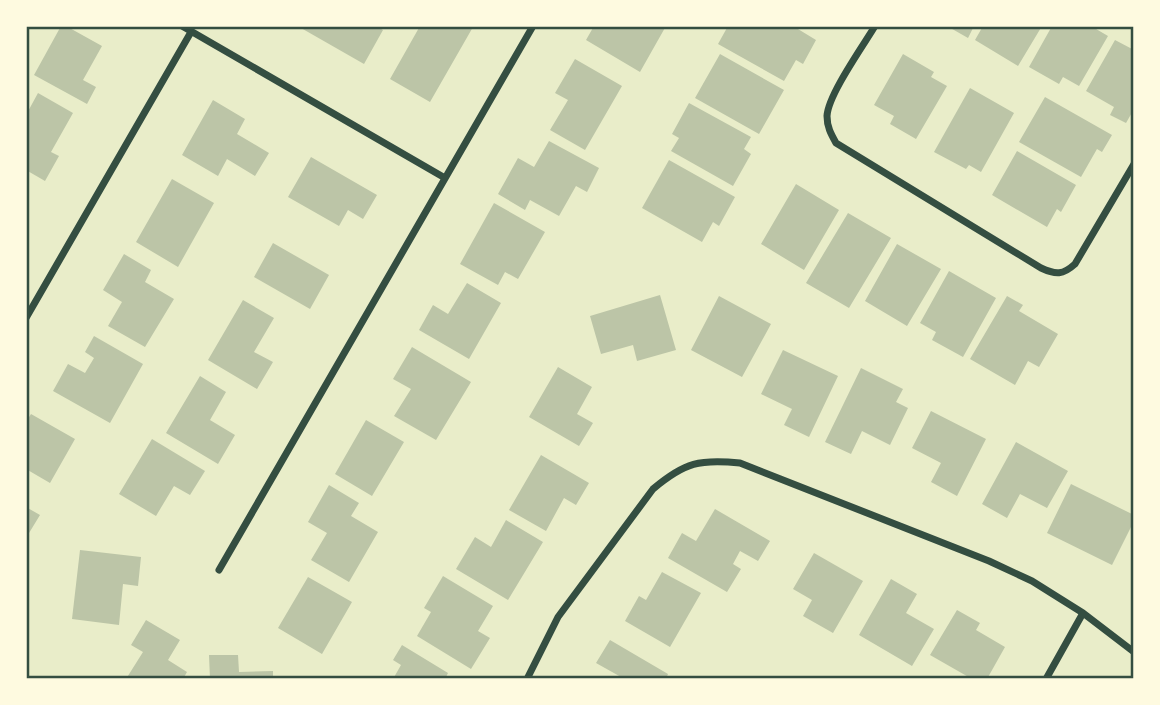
<svg xmlns="http://www.w3.org/2000/svg" width="1160" height="705" font-family="'Work Sans',sans-serif">
	<style>
		.building { fill: #bcc5a7 }
		.lines { fill: none; stroke-linecap: round; stroke-linejoin: round }
		.minor { stroke: #344e41; stroke-width: 7 }
		.neatline { fill: none; stroke: #344e41; stroke-width: 2.5 }
	</style>
	<rect width="100%" height="100%" fill="#e9edc9"/>
	<path class="building" d="M61,26H66L102,46L83,80L96,87L87,104L34,75Z
		M302,26H376L383,30L364,64L301,28Z
		M420,26L473,27L430,102L390,79Z
		M594,26H666L640,72L586,40Z
		M728,26H793L816,40L803,64L796,60L784,81L718,44Z
		M947,26H974L968,38Z
		M983,26H1042L1018,66L975,40Z
		M1052,26H1091L1108,36L1079,86L1063,77L1059,84L1029,67Z
		M1115,40L1134,50V109L1126,123L1110,115L1114,107L1086,91Z
		M720,54L784,90L759,134L695,98Z
		M903,54L934,72L931,77L947,86L916,139L890,124L894,116L874,105Z
		M575,59L622,86L585,150L550,130L568,100L555,93Z
		M970,88L1014,113L981,172L969,165L966,169L934,152Z
		M38,93L73,113L51,152L59,156L45,181L26,170V115Z
		M1045,97L1112,135L1102,152L1097,149L1081,177L1019,142Z
		M213,100L245,119L237,134L269,153L255,176L227,159L218,176L182,155Z
		M689,103L751,137L744,149L751,154L733,186L671,151L679,138L672,134Z
		M549,141L599,168L587,192L576,186L559,216L530,200L525,210L498,194L518,158L534,167Z
		M1017,151L1076,185L1061,212L1057,209L1047,227L992,195Z
		M311,157L377,195L363,219L348,210L339,226L288,197Z
		M669,160L735,197L719,226L713,222L702,242L642,208Z
		M172,179L214,203L178,267L136,242Z
		M796,184L839,210L804,270L761,244Z
		M494,203L545,232L518,279L505,272L498,285L460,264Z
		M848,213L891,238L849,308L806,283Z
		M273,243L329,275L310,309L254,277Z
		M897,244L941,269L907,326L865,301Z
		M124,254L151,270L145,282L174,299L145,347L108,326L122,302L103,290Z
		M949,271L996,298L963,357L932,340L936,332L920,323Z
		M467,283L501,303L469,359L419,330L433,305L448,314Z
		M660,295L676,350L637,361L633,345L601,354L590,316Z
		M719,296L771,324L742,377L691,350Z
		M1007,296L1023,305L1019,311L1058,334L1039,367L1028,361L1015,385L970,359Z
		M243,300L274,318L254,352L273,362L257,389L208,360Z
		M94,336L143,364L110,423L53,391L68,364L85,373L94,358L85,352Z
		M412,347L471,382L436,440L394,416L411,389L393,379Z
		M783,350L838,376L809,437L784,425L792,409L761,394Z
		M558,367L592,387L577,414L593,423L579,446L529,417Z
		M861,368L903,389L896,402L908,408L890,445L862,431L851,454L825,442Z
		M200,376L226,392L210,420L235,435L218,464L166,433Z
		M931,411L986,439L957,496L931,482L941,463L912,448Z
		M31,414L75,439L50,483L26,469V422Z
		M366,420L404,442L372,496L335,474Z
		M152,439L205,471L190,495L174,486L156,516L119,494Z
		M1016,442L1068,471L1047,508L1020,494L1007,518L982,504Z
		M541,455L589,483L576,505L564,498L546,531L509,510Z
		M1071,484L1134,515V521L1112,565L1047,533Z
		M329,485L359,503L351,516L378,532L349,582L311,560L327,533L308,522Z
		M26,507L40,515L26,538Z
		M715,509L770,541L758,561L740,551L733,564L741,569L727,592L668,558L682,533L696,541Z
		M506,520L543,542L508,600L456,569L475,537L491,547Z
		M80,550L141,557L138,586L123,584L119,625L72,619Z
		M814,553L863,581L833,633L803,616L812,600L793,589Z
		M662,572L701,593L670,647L625,621L639,596L646,600Z
		M443,576L493,606L478,631L490,638L471,669L417,636L431,612L424,608Z
		M308,577L352,602L322,654L278,628Z
		M891,579L917,594L906,613L934,629L912,666L859,635Z
		M957,610L980,623L976,630L1005,647L987,679H972L930,655Z
		M146,620L180,640L168,660L187,672L183,679H126L143,652L131,645Z
		M610,640L668,674L666,679H620L621,677L596,663Z
		M402,645L448,673L445,679H393L401,665L393,660Z
		M209,655H238L239,672L273,671V679H210Z"/>
	<g class="lines">
		<path class="minor" d="M182,26L445,178
			M875,26C863,46 828,95 827,116C827,127 831,134 836,143L1041,268C1056,275 1063,275 1075,264L1134,164
			M26,318L191,32
			M219,570L533,26
			M527,679L558,617L653,489C685,462 700,459 740,463L989,561L1032,581L1083,613L1134,652
			M1046,679L1083,613"/>
	</g>
	<rect width="1160" height="705" fill="none" stroke="#fefae0" stroke-width="56"/>
	<rect x="28" y="28" width="1104" height="649" class="neatline"/>
</svg>
